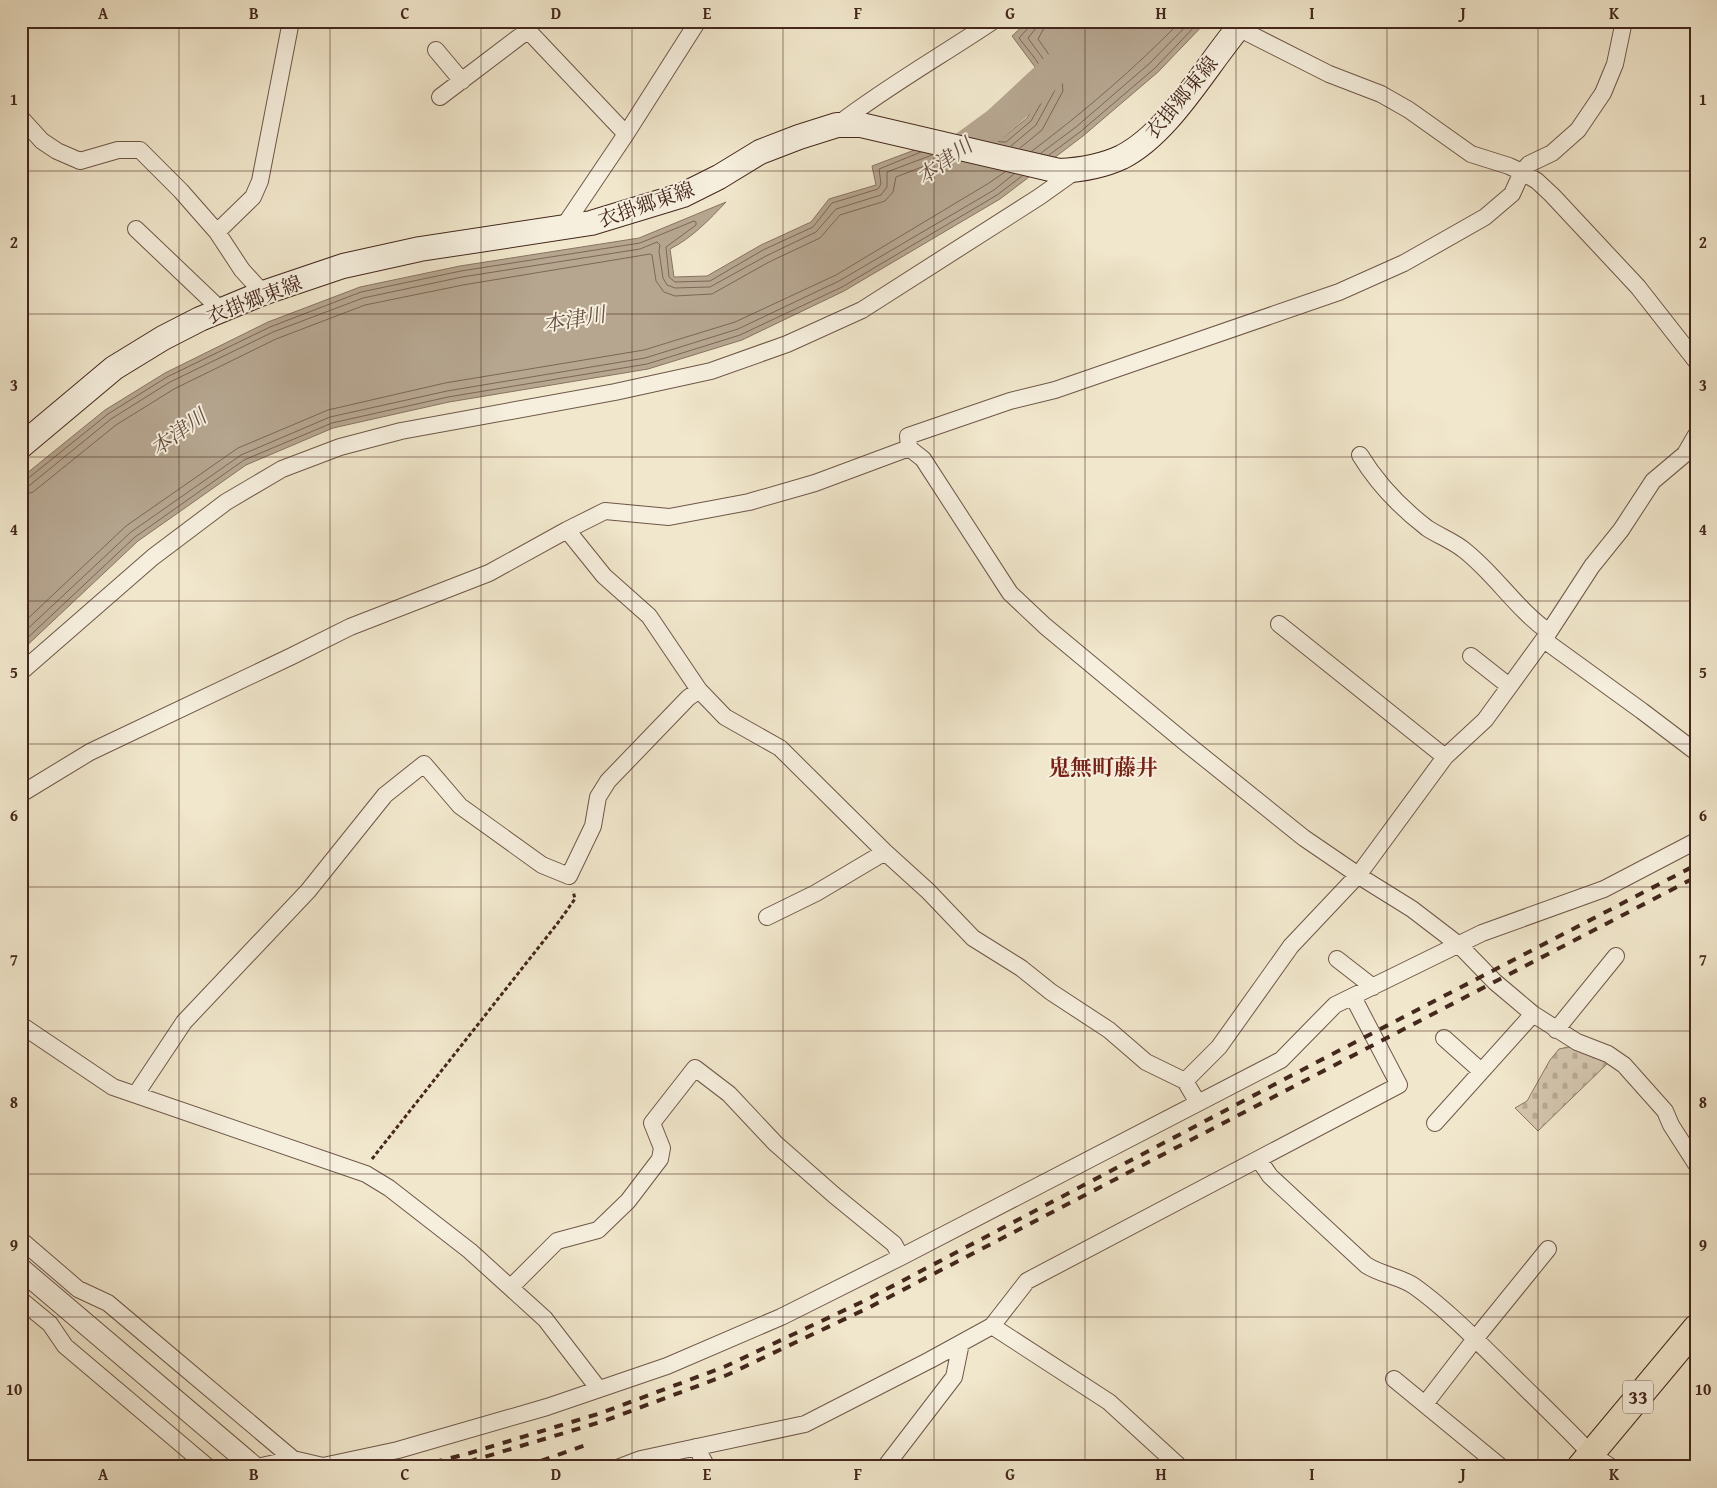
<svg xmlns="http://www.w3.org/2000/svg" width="1717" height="1488" font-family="'Gentium Book Plus','Noto Serif JP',serif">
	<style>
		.cemetery { fill: url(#cemetery-stones); stroke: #8c7665 }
		.water { fill: #b6a690; stroke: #887362 }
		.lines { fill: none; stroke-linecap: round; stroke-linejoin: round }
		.shore { stroke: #7d6656; stroke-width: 1 }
		.river { stroke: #b6a690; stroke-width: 31 }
		.minor-casing { stroke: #6f5748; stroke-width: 18 }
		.tertiary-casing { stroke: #6f5748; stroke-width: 23 }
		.secondary-casing { stroke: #44271c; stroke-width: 26 }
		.primary-casing { stroke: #44271c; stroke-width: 28 }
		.path { stroke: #44271c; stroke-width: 3; stroke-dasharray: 4 2.5; stroke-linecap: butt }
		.minor { stroke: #f6efde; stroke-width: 16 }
		.tertiary { stroke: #f6efde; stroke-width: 21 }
		.secondary { stroke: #f6efde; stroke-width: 24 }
		.primary { stroke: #f1e7cc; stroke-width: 26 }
		.rail { stroke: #44271c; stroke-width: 4; stroke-dasharray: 9 9; stroke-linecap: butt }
		.grid { fill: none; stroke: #44271c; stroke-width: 1; stroke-opacity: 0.55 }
		.labels { text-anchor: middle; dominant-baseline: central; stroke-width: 4; stroke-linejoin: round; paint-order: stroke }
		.shield { fill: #f6efde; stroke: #796356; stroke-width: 1 }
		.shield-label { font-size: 19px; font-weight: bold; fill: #44271c }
		.street-label { font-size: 20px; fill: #44271c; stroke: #f6efde }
		.water-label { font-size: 21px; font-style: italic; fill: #664d3f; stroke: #f6efde }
		.quarter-label { font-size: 22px; font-weight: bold; fill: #7a1f14; stroke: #f6efde }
		.neatline { fill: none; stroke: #44271c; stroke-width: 2 }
		.grid-label { font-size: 16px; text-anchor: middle; font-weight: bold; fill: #44271c }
	</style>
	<defs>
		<pattern id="cemetery-stones" width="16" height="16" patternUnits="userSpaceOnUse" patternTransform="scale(1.25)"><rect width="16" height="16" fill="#d4c6ae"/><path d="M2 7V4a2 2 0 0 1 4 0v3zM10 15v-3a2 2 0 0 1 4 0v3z" fill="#b7aa95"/></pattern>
	</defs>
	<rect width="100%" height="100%" fill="#f1e7cc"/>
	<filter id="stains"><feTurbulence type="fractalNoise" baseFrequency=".004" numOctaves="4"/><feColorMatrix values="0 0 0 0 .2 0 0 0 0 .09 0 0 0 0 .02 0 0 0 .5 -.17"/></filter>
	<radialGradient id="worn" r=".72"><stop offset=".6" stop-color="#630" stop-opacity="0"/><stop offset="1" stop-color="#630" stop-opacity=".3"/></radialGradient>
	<path class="cemetery" d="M1568,1047L1584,1048L1610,1061L1538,1131L1515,1108L1527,1101L1550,1060L1559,1049Z"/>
	<path class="water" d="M1028,21H1207L1158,72L1083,136L1000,199L844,291L742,340L648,369L449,402L333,428L246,465L138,541L21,651V478L105,410L165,373L268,322L360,287L460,266L639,238L726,202C709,220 692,238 670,249L674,277L707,276L761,245L811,222L829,199L876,185L872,166L976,127L1004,137L1027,118L1044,88L1035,67L1012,36Z"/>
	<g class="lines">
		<path class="shore" d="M965,136C985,128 990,143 1006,142L1031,121L1048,91C1051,75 1028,50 1019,38L1030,26L1031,21
			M1011,146L1036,125L1055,90C1055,70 1038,53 1028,38L1036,28L1037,21
			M1020,148L1042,130L1063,91L1062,81L1052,59L1038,39L1043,30L1044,21
			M1032,151C1085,111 1134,69 1181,21
			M1041,153L1076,127L1150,63L1191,21
			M1049,155L1080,132L1155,68L1200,21
			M21,482L26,480L108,414L167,377L270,327L361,292L461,271L640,243L694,221L696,222V225L666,247L669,277L675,282L710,281L763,250L813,227L832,203L878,189L881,184L879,169L921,152
			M21,488L30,485L111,419L170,382L273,332L363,298L462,277L640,249L657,242L660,245L659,251L663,278L667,285L675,288L710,287L766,256L816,232L836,209L881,195L887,187V172L932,155
			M21,496L33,492L116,425L174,389L276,339L365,305L463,285L650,254L652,255L656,281L664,292L675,296L712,294L769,262L820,238L840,215L885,201L893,192L896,177L945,158
			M21,625L126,526L238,448L328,410L445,383L644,350L735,322L836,275L989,183L1005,172
			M21,635L131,532L241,455L330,417L447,391L645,358L738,329L839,281L994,190L1014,174
			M21,644L135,537L244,460L332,423L448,397L647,364L740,335L842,287L997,195L1022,176"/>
		<path class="river" d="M952,156L997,123L1107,21"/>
		<g class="minor-casing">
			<path id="minor" d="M519,21L626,134
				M1238,28L1329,74L1381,94L1409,110L1471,154L1509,166L1522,172L1537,181L1552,195L1638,287L1696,361
				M436,50L462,81
				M440,97L527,31
				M21,118L42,141L57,151L80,161L118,150H140L181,191L217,232L242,270L263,293
				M837,125C886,87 941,56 993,21
				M136,229L221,310
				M562,229L626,134L698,21
				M217,232L253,197L260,181L291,21
				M909,448L908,436L1010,401L1055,390L1339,292L1404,263L1485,217L1512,194L1522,172L1529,164L1552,153L1578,130L1603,93L1615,64L1624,21
				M1360,455C1377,483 1401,508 1427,528C1439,536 1453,541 1464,550C1495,574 1517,610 1549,632
				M567,530L604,576L649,616L699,690L725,717L780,748L885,852L928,891L973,938L1021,968L1051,992L1109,1030L1146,1062L1185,1081L1198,1103
				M1279,624L1445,757
				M1544,640L1642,711L1696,752
				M1471,656L1509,686
				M21,672L153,557L226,502L282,469L340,447L401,431L615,392L711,371L787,344L862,310L1039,197L1077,170
				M21,794L90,752L292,656L350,627L489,573L567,530L605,511L669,517L749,502L815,483L909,448L923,459L1010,593L1045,626L1187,744L1304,838L1367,881L1412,909L1459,945L1495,982L1533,1014L1577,1042L1608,1054L1624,1065L1665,1111L1671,1125L1696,1164
				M767,917L816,893L885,852
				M1337,959L1373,987
				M21,1025L113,1087L366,1174L389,1188L470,1251L545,1319L598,1388
				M1556,1030L1616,956
				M1444,1038L1481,1071
				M1185,1081L1219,1047L1291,946L1359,874L1445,757L1485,720L1549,632L1592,566L1621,530L1653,481L1685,454L1696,435
				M136,1094L184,1022L308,891L385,795L424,764L460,806L542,865L569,876L593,826L598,797L608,781L688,698L699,690
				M1435,1123L1533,1014
				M1259,1160L1270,1176L1366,1265C1381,1275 1399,1276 1414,1286C1449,1311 1479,1343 1510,1373C1537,1400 1565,1426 1591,1454L1611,1467
				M21,1240L78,1289L108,1303L293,1459
				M511,1287L557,1241L598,1230L628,1201L660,1159L662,1148L652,1123L695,1068L729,1094L775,1143L834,1195L894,1244L901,1257
				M21,1300L50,1324L65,1346L208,1467
				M992,1326L1109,1402L1180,1467
				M1394,1379L1501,1467
				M1425,1404L1475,1339L1548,1249
				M696,1447L707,1467
				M257,1467L293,1459L323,1466L398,1450L547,1407L667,1366L781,1317L901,1257L1281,1060L1335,1005L1482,933L1604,889L1696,841
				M620,1467L641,1459L805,1424L930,1360L992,1326L1027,1281L1399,1085L1353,997
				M885,1467L954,1377L961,1343"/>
		</g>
		<g class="tertiary-casing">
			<path id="tertiary" d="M21,1269L254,1467"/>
		</g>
		<g class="secondary-casing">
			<path id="secondary" d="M21,446L114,368L163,338L200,319L263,293L343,266L420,249L591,223L683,195L719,177L760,152L799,137L837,125H861L1059,171C1079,170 1103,166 1122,157C1171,132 1208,62 1244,21"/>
		</g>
		<g class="primary-casing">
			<path id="primary" d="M1580,1467L1696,1328"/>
		</g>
		<path class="path" d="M372,1159L557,924L575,899L573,891"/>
		<use href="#minor" class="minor"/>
		<use href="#tertiary" class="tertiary"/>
		<use href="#secondary" class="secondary"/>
		<use href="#primary" class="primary"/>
		<path class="rail" d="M416,1467L470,1453L601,1413L724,1367L866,1300L1319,1061L1696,865
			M451,1467L604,1421L727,1375L870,1307L1696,877
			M524,1467L586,1445"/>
	</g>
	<path class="grid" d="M179,21V1467M330,21V1467M481,21V1467M632,21V1467M783,21V1467M934,21V1467M1085,21V1467M1236,21V1467M1387,21V1467M1538,21V1467M21,171H1696M21,314H1696M21,457H1696M21,601H1696M21,744H1696M21,887H1696M21,1031H1696M21,1174H1696M21,1317H1696"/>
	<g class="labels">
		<rect class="shield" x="1623" y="1380.5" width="30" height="33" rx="4"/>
		<g class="shield-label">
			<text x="1638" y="1397">33</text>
		</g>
		<g class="street-label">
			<text transform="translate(1181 97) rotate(-50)">衣掛郷東線</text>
			<text transform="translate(646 204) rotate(-19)">衣掛郷東線</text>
			<text transform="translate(254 299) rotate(-21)">衣掛郷東線</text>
		</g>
		<g class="water-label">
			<text transform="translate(944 161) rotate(-36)">本津川</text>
			<text transform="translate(574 319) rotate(-10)">本津川</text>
			<text transform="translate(178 432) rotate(-36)">本津川</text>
		</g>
		<g class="quarter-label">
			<text x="1103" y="767">鬼無町藤井</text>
		</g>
	</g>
	<rect width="1717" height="1488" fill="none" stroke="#f1e7cc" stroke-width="55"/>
	<rect x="28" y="28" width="1662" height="1432" class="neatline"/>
	<g class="grid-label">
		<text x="103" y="19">A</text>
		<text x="254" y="19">B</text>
		<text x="405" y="19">C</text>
		<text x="556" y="19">D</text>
		<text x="707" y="19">E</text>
		<text x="858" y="19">F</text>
		<text x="1010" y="19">G</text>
		<text x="1161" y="19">H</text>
		<text x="1312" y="19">I</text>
		<text x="1463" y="19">J</text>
		<text x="1614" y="19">K</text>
		<text x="14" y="105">1</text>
		<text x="1703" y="105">1</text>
		<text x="14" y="248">2</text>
		<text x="1703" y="248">2</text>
		<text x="14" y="391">3</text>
		<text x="1703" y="391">3</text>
		<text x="14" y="535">4</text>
		<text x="1703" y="535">4</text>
		<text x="14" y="678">5</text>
		<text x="1703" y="678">5</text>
		<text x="14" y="821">6</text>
		<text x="1703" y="821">6</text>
		<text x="14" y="965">7</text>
		<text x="1703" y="965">7</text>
		<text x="14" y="1108">8</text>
		<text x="1703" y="1108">8</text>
		<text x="14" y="1251">9</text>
		<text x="1703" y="1251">9</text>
		<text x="14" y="1395">10</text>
		<text x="1703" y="1395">10</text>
		<text x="103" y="1480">A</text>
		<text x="254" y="1480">B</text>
		<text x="405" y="1480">C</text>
		<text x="556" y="1480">D</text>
		<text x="707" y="1480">E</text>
		<text x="858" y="1480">F</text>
		<text x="1010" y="1480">G</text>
		<text x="1161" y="1480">H</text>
		<text x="1312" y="1480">I</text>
		<text x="1463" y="1480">J</text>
		<text x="1614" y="1480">K</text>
	</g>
	<rect width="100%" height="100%" filter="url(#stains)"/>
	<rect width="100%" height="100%" fill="url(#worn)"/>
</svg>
